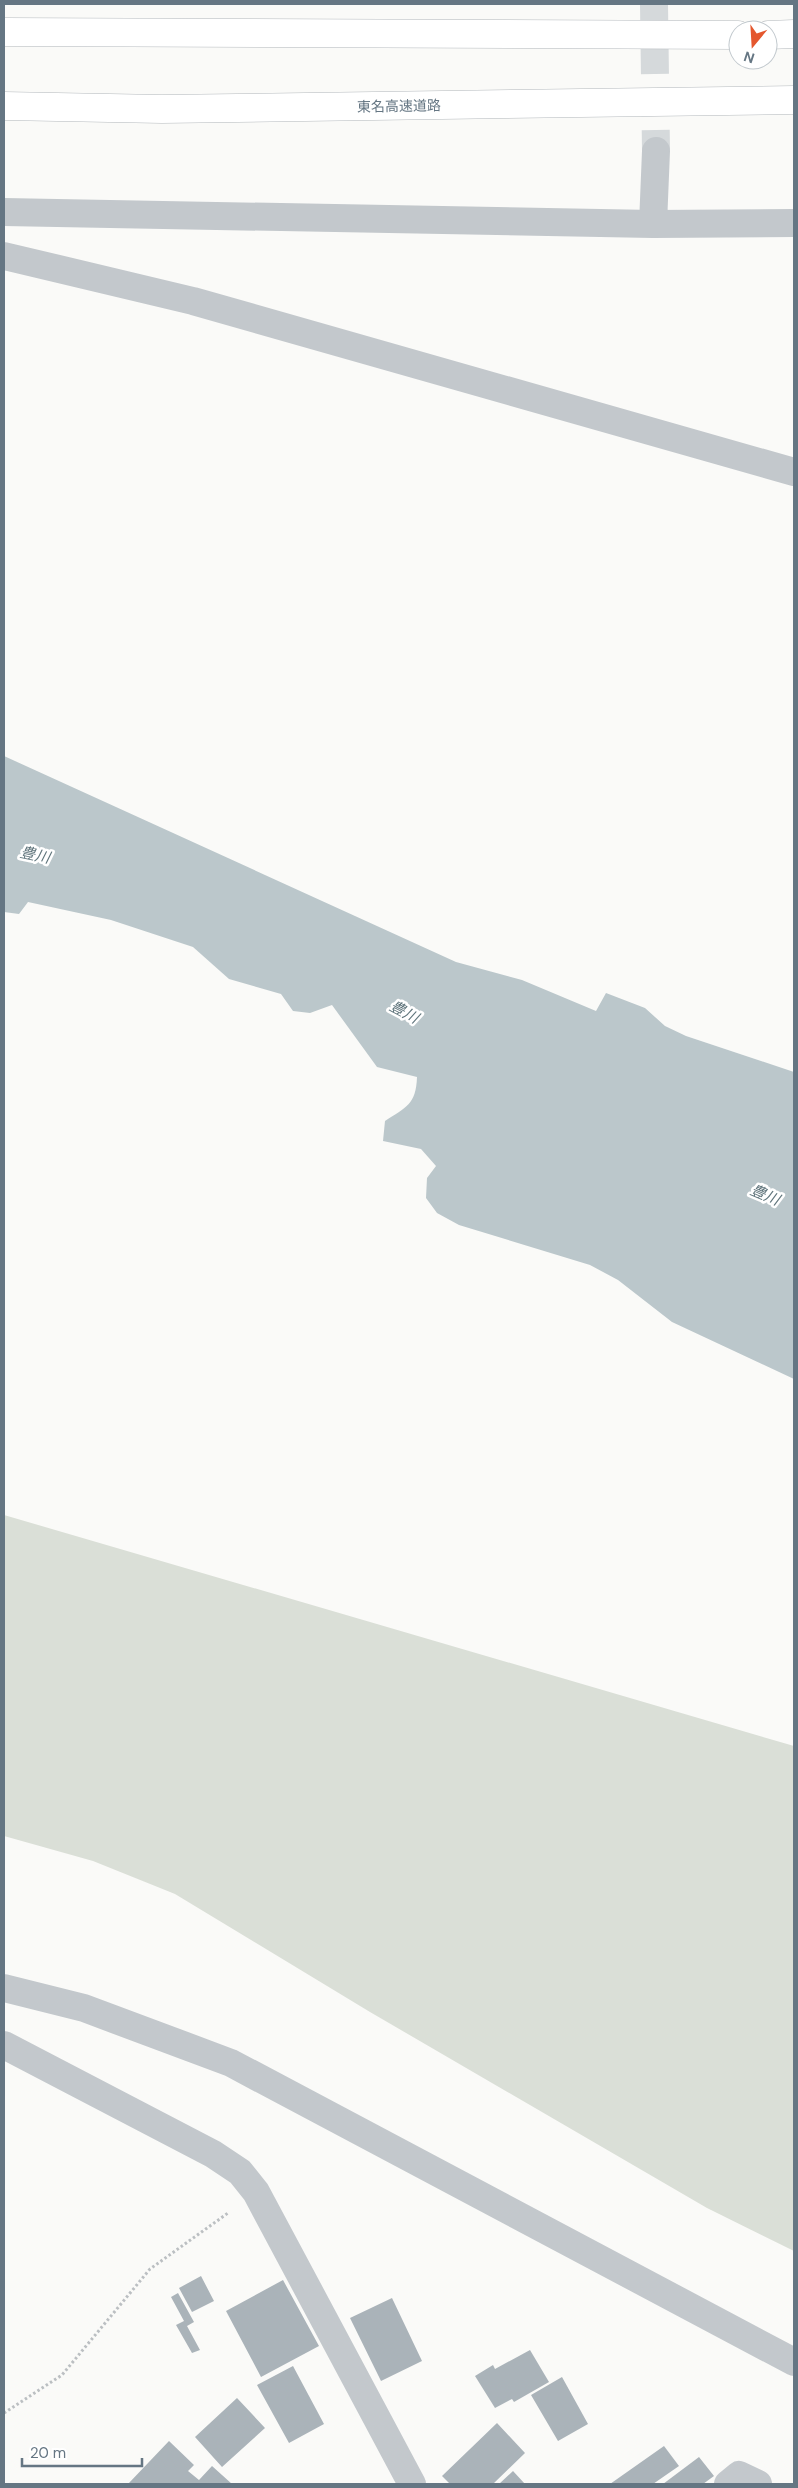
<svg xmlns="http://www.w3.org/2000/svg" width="798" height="2488" font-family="'DM Sans','Noto Sans JP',sans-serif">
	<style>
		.green { fill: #dadfd7 }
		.water { fill: #bbc7cb }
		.building { fill: #aab3b9 }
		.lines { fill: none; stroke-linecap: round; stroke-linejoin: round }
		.minor-tunnel { stroke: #d5d9db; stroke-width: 28; stroke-dasharray: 28 14; stroke-linecap: butt }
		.motorway-casing { stroke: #b4b9bd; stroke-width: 29 }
		.path { stroke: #bbbfc2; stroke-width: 3; stroke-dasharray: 2.5 2.5; stroke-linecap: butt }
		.minor { stroke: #c3c8cc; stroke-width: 28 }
		.motorway { stroke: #fff; stroke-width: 28 }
		.labels { text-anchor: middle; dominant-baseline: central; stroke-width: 5; stroke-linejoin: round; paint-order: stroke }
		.street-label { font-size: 14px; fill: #657683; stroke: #fff }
		.water-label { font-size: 15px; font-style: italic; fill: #60757c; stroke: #fff }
	</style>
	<rect width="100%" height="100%" fill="#fafaf8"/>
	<path class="green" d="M4,1515L794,1746V2251L707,2208L370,2012L175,1894L93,1861L4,1836Z"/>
	<path class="water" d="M4,756L456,962L522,980L596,1011L606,993L645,1008L665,1026L686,1036L794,1072V1379L672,1322L618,1280L590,1265L459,1225L437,1213L426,1198L427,1178L436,1166L421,1149L383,1141L385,1121C406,1107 416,1105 417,1077L377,1067L332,1005L310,1013L293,1011L281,994L229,979L193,947L111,920L28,902L19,914L4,912Z"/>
	<path class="building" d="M201,2276L214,2301L192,2312L179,2288Z
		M283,2280L319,2346L261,2377L226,2311Z
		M178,2293L194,2322L187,2326L200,2350L192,2353L176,2325L184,2321L171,2297Z
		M392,2298L422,2361L381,2381L350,2318Z
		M530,2350L549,2382L514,2402L512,2399L495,2408L475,2376L493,2365L495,2369Z
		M293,2366L324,2424L289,2443L257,2385Z
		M562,2377L588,2424L558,2441L531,2395Z
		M237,2398L265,2428L222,2467L195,2437Z
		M497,2423L525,2453L493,2484H450L442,2476Z
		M169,2441L194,2465L188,2471L199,2480L212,2466L232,2484H128Z
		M664,2446L679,2466L653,2484H610Z
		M699,2457L714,2476L703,2484H663Z
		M513,2471L525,2484H499Z"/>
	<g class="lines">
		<path class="minor-tunnel" d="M654,4L656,151"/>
		<g class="motorway-casing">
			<path id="motorway" d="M4,32L738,35
				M768,35L794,34
				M4,106L162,109L794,100"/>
		</g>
		<path class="path" d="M4,2413L62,2375L150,2269L228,2213"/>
		<path class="minor" d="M4,212L653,224L794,223
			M653,224L656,151
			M4,256L193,301L794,472
			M4,1988L84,2008L231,2063L794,2362
			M4,2045L213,2154L240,2172L256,2192L412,2484
			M728,2484L739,2475L758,2484"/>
		<use href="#motorway" class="motorway"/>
	</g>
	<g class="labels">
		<g class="street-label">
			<text transform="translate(399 106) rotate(-1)">東名高速道路</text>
		</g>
		<g class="water-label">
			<text transform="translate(35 855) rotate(12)">豊川</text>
			<text transform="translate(404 1012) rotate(28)">豊川</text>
			<text transform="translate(765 1195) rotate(23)">豊川</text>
		</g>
	</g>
	<rect width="798" height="2488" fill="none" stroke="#657683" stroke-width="10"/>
	<g transform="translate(753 45) rotate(198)"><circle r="24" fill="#ffffff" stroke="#c1c8cd"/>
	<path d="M0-4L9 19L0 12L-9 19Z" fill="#e4572e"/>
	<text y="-8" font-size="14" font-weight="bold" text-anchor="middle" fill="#657683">N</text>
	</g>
	<path d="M22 2458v8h120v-8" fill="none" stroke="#657683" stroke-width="2.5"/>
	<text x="30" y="2458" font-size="15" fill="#657683" stroke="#ffffff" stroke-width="4" paint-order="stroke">20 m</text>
</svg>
